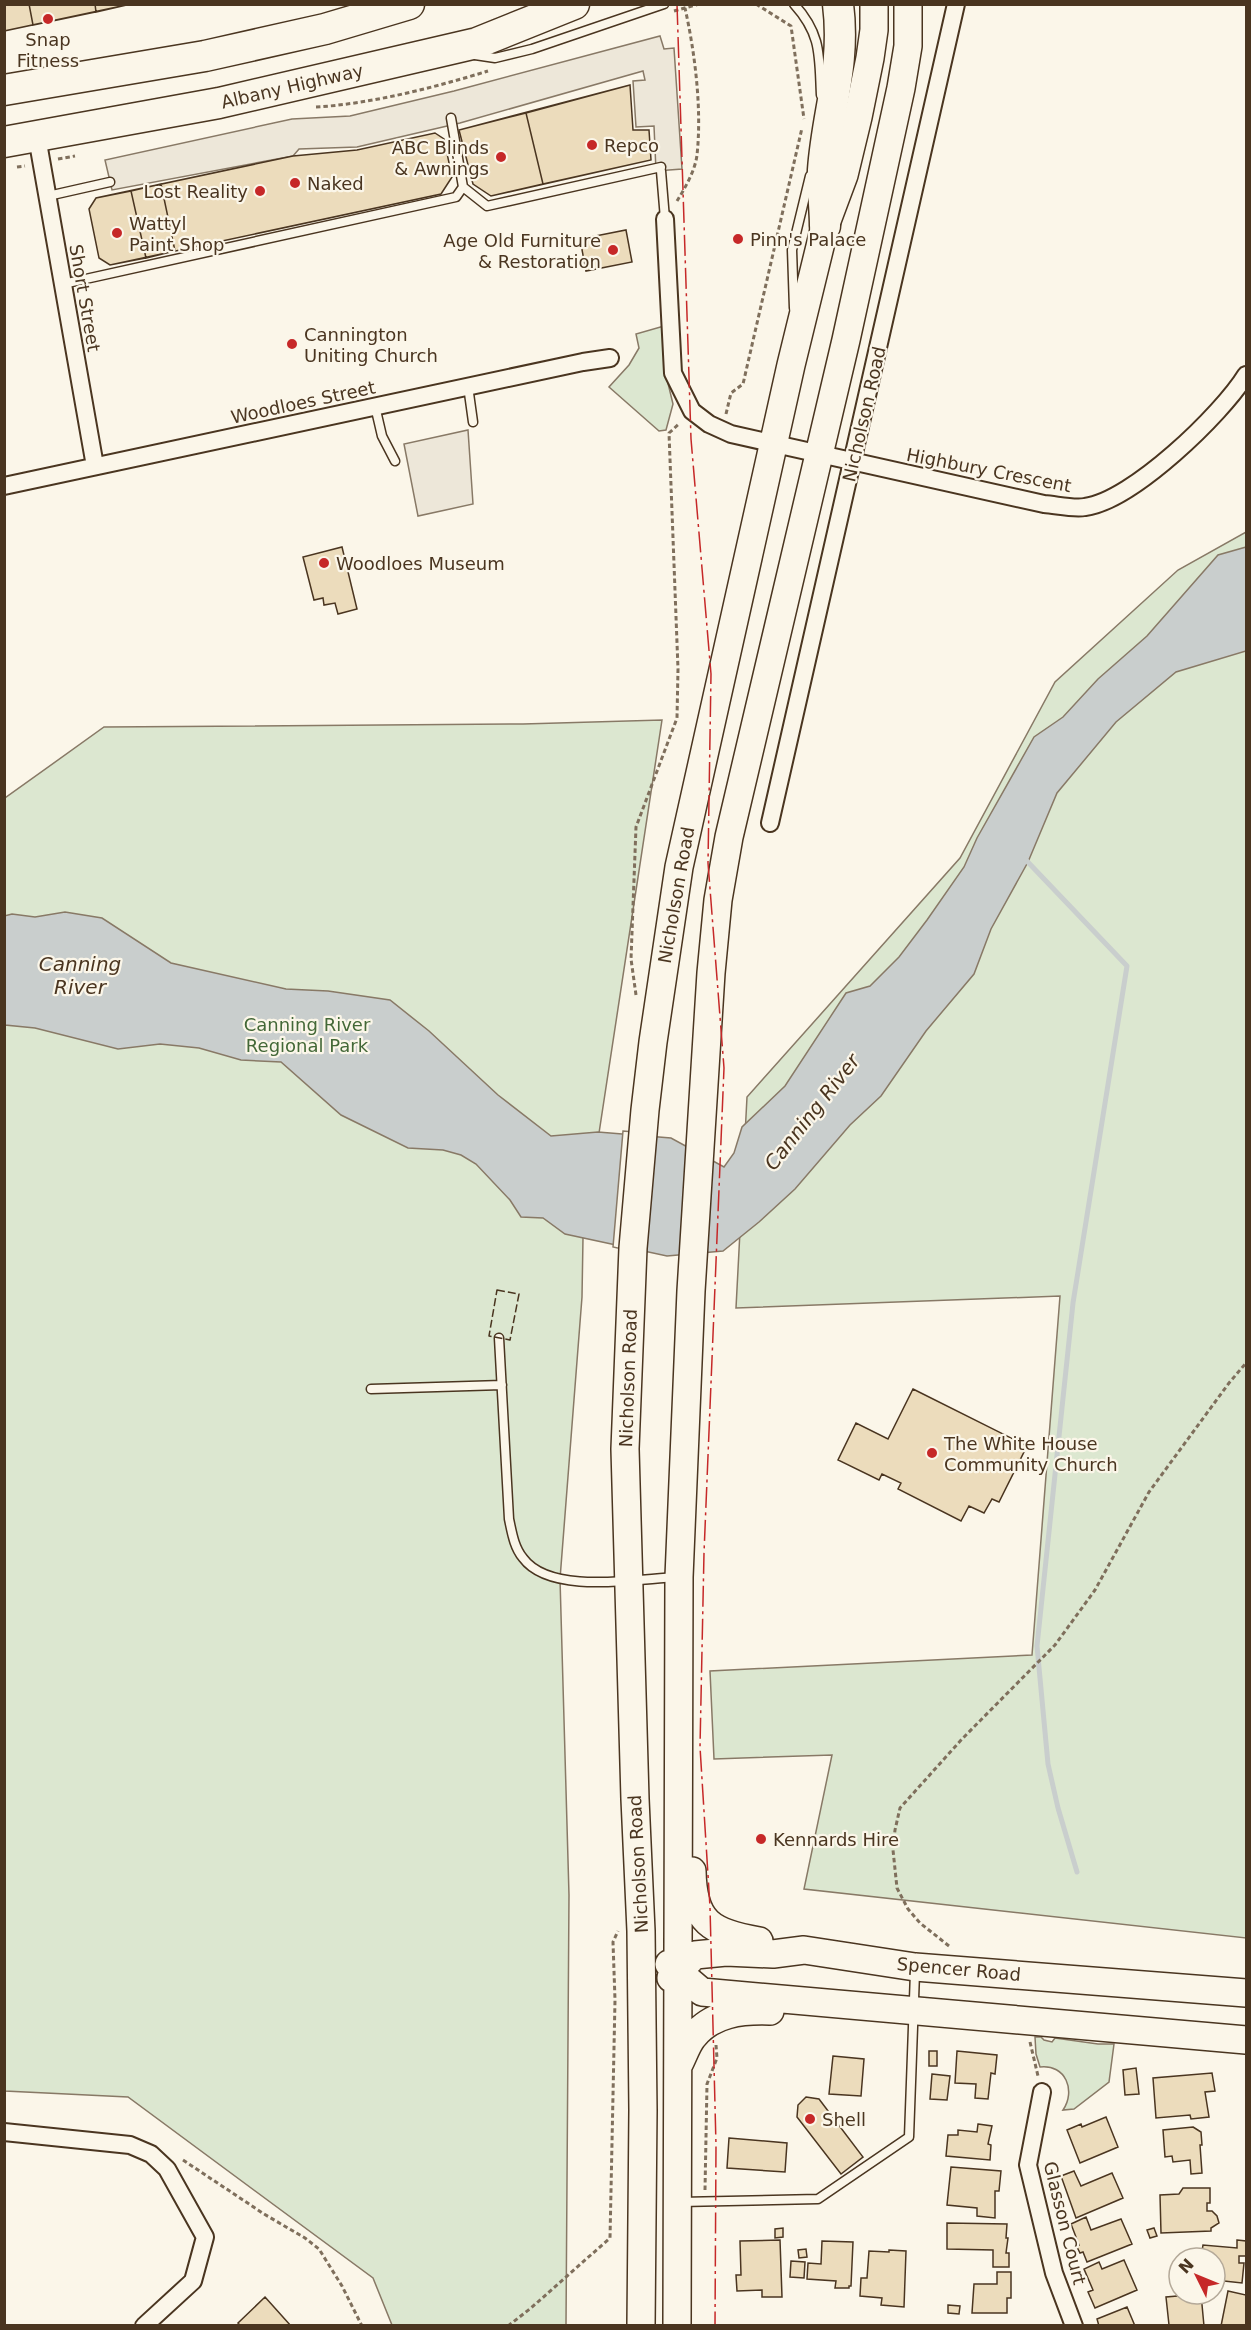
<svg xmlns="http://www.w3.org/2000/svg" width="1251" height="2330" font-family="'DejaVu Sans',sans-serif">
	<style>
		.green { fill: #dce7d0; stroke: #887966; stroke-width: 1.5 }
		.parking { fill: #ede7d9; stroke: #887966; stroke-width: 1.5 }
		.water { fill: #c9cecd; stroke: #887966; stroke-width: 1.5 }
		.pier { fill: #fbf6e9; stroke: #887966; stroke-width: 1.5 }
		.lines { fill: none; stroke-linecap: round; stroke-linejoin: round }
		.stream { stroke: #c9cecd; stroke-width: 5 }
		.building { fill: #ecdcbc; stroke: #4a3520; stroke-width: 1.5 }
		.lane-casing { stroke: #4a3520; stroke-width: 11 }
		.street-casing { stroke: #4a3520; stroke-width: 20 }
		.primary-casing { stroke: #4a3520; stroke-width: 30 }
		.highway-casing { stroke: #4a3520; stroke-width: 33 }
		.path { stroke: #7f6f5c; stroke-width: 3; stroke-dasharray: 4.5 3; stroke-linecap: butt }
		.lane { stroke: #fbf6e9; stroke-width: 8 }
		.street { stroke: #fbf6e9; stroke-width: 16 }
		.primary { stroke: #fbf6e9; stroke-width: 27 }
		.highway { stroke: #fbf6e9; stroke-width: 30 }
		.fence { stroke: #4a3520; stroke-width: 1.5; stroke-dasharray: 8 3; stroke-linecap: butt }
		.power { stroke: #c62828; stroke-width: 1.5; stroke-dasharray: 21 4.5 3 4.5; stroke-linecap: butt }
		.poi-dot { fill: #c62828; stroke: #fbf6e9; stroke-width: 2 }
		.labels { text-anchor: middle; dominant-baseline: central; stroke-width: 4.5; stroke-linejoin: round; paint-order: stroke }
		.poi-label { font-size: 18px; fill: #4a3520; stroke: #fbf6e9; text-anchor: start }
		.street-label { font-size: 18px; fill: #4a3520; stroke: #fbf6e9 }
		.park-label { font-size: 18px; fill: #436837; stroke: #fbf6e9 }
		.water-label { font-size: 20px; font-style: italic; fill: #4a3520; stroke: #fbf6e9 }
	</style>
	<rect width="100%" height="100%" fill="#fbf6e9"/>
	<path class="green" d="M664,326V367L673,404L666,430L659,431L609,387L629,365L639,348L636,334Z
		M1246,532V1938L804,1889L832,1755L714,1759L710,1671L1032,1655L1060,1296L736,1308L747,1097L960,858L1055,682L1178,570Z
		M662,720L583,1238L582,1297L560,1579L569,1895L566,2325H392L373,2278L128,2097L5,2091V798L104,727L523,724Z
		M1035,2037H1041L1044,2040L1052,2042L1055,2038L1098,2044H1114L1109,2082L1074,2109L1063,2110C1076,2091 1066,2064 1040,2067L1036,2054Z"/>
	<path class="parking" d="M660,36L664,49L674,48L682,169L656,171L654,126L636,127L633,81L645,80L643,71L460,123L357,147L299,149L293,156L112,190L105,160L292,119L350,116L454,91Z
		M468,430L473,504L418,516L404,444Z"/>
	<path class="water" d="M1246,547V651L1176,672L1116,722L1057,793L1028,862L991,929L974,974L926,1031L881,1096L850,1125L795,1189L759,1222L723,1251L667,1256L565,1234L543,1218L521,1217L510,1200L476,1164L461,1155L443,1150L408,1148L341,1115L281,1062L241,1060L199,1048L160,1044L118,1049L35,1028L5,1025L4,916L12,914L35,917L65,912L102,918L171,963L286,989L328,991L390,1000L429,1031L498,1095L551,1136L598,1132L671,1138L724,1167L734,1153L742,1127L785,1086L846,993L870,986L899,957L927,920L964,867L977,838L1034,737L1063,717L1098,679L1147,636L1218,555Z"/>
	<path class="pier" d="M623,1131L655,1134L644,1254L613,1247Z"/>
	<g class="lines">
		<path class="stream" d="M1024,858L1127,966L1073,1303L1037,1646L1048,1764L1058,1808L1077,1872"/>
	</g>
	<path class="building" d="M4,4H131L4,31Z
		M4,4H29L33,25L4,31Z
		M29,4H95L96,12L33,25Z
		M95,4H131L96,12Z
		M630,85L633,130H649L651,160L491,196L473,184L459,130Z
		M630,85L633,130H649L651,160L543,184L526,113Z
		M526,113L543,184L491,196L473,184L459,130Z
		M435,133L444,139L452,177L441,194L110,265L99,258L89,209L96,198L293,156L357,150Z
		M161,184L175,251L146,258L131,191Z
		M131,191L146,258L110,265L99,258L89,209L96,198Z
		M626,230L632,262L586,271L580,239Z
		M342,547L357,609L338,614L335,603L324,605L323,598L314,600L303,557Z
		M913,1389L1027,1446L999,1502L992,1499L984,1513L969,1506L961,1521L898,1489L901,1483L882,1474L879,1480L838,1460L856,1423L888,1439Z
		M929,2051H937V2066H929Z
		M957,2051L997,2055L995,2074L991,2073L988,2099L975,2098L976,2084L955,2083Z
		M833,2056L864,2059L861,2096L829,2094Z
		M1136,2068L1139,2094L1125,2095L1123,2070Z
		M1212,2073L1215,2091L1205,2092L1209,2117L1191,2119L1190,2115L1156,2118L1153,2078Z
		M932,2074L950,2076L947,2100L930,2099Z
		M806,2097L819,2099L863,2157L841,2174L797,2117L798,2105Z
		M1106,2117L1118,2147L1080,2163L1067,2130L1081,2124L1082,2127Z
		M978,2124L992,2126L988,2144L991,2145L990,2160L946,2156L948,2135H958V2130L977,2132Z
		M1193,2127L1201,2132L1202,2145H1200L1202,2173L1191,2174L1190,2160L1173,2162L1172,2156L1165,2157L1163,2130Z
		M729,2138L787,2143L785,2172L727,2168Z
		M951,2167L1001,2171L999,2191H995V2218L977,2216V2208L947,2205Z
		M1074,2171L1081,2186L1112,2173L1123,2198L1076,2218L1061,2176Z
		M1183,2188H1210V2203H1207V2211H1212L1217,2216L1219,2223L1211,2228V2231L1161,2233L1160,2195L1179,2194Z
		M1086,2217L1091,2230L1121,2219L1132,2244L1087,2262L1083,2252L1080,2253L1076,2245H1079L1071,2224Z
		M947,2223L1007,2224L1006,2238H1008L1006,2253H1009V2267H993V2250L947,2249Z
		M783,2228V2237L775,2238V2229Z
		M1154,2228L1157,2236L1150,2238L1147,2230Z
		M780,2240L782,2297H762V2290L737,2291L736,2275H741L740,2241Z
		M1237,2240L1246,2241V2256H1239V2263H1244L1242,2283L1215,2280V2258H1201L1203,2245L1237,2248Z
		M822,2241L853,2242L851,2286H849V2288H835L836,2281L807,2279L808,2263L821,2264Z
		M806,2249L807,2257L799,2258L798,2250Z
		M889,2250L906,2251L904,2307L881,2305L882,2298L860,2296L861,2278H867L869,2251L889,2252Z
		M1124,2260L1137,2290L1095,2308L1088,2292L1093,2290L1084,2269L1099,2262L1102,2269Z
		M791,2261L805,2262L804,2278L790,2277Z
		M997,2272H1011V2298H1007V2313H972L974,2284H997Z
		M1228,2291L1246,2295V2326H1221Z
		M1201,2294L1204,2326H1166L1169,2325L1166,2297Z
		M265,2297L291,2326H241L238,2323Z
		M948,2305L960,2306L959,2314L948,2313Z
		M1127,2307L1135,2326H1099L1097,2319Z"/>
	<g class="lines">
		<g class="lane-casing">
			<path id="lane" d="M794,4C822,35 819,56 821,95
				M475,55L495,58L532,49L664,4
				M451,118L463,187L487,206L661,167
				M661,171L665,219
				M48,196L110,182
				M63,284L456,197L463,187
				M794,308L792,250L810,176
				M468,386L473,422
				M375,406L382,436L395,461
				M499,1338L509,1519C512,1533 514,1547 523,1558C550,1595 636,1579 676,1577
				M371,1389L502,1385
				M680,2202L818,2199L909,2137L915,1972"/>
		</g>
		<g class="street-casing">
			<path id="street" d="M37,137L95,466
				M665,219L673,373L692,411L709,424L731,434L1044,504C1057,505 1073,509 1085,507C1132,501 1222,414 1246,375
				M4,486L583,362L610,358
				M770,823L956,4
				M1042,2092L1028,2165L1054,2273L1074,2326
				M4,2132L130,2145L151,2154L167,2169L205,2237L193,2281L144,2326"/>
		</g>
		<g class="primary-casing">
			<path id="primary" d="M692,1871C693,1923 711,1932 759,1941
				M669,1964L702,1992L1246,2040
				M671,1978L695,1955L726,1952L773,1954L804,1950L915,1967L1246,1993
				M678,2066C683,2057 687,2044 693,2037C712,2013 742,2010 770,2011
				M641,2326L643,2110L641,1931L635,1799L625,1449L633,1248L645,1110L653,1042L679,867L791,365L825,226L844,175L858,117L870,58L874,30V4
				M677,2326L679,1577L691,1291L711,973L718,900L729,837L846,340L901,88L908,46V4"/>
		</g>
		<g class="highway-casing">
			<path id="highway" d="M4,90L205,56L325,29L409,4
				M4,142L219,103L477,43L574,4
				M825,226C825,208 822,189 823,170C827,112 846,66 838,4"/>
		</g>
		<path class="path" d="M756,4L791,26L804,119
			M674,11L699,4
			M316,107C371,104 436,87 488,71
			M58,159L75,156
			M17,167L25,166
			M677,201C685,188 695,171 697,155C702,109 695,53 685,8
			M726,414L731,393L743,384L802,128
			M636,995L631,959L636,827L677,718L678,669L669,433L680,423
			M949,1946L920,1923L908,1909L897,1888L893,1850L895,1830L900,1808L962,1739L1055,1645L1095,1590L1149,1492L1229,1383L1246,1363
			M1030,2042L1038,2076
			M183,2160L264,2214L305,2238L319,2249L342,2286L362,2326
			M705,2190L707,2084L717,2058L716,2045
			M508,2326L531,2308L610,2238L615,2000L613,1942L618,1931"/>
		<use href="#lane" class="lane"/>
		<use href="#street" class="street"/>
		<use href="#primary" class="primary"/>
		<use href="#highway" class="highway"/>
		<path class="fence" d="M497,1290L519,1294L510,1340L489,1336Z"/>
		<path class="power" d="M677,4L691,439L711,674L708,863L724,1068L704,1553L700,1747L710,1907L716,2145L715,2326"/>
	</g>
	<g class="poi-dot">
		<circle cx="48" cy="19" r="6"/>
		<circle cx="592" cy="145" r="6"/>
		<circle cx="501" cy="157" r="6"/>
		<circle cx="295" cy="183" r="6"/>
		<circle cx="260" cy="191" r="6"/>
		<circle cx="117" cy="233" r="6"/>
		<circle cx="738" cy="239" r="6"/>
		<circle cx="613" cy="250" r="6"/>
		<circle cx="292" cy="344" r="6"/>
		<circle cx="324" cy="563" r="6"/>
		<circle cx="932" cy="1453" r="6"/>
		<circle cx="761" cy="1839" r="6"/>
		<circle cx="810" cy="2119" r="6"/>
	</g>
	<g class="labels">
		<g class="poi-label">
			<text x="48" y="39" text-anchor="middle">Snap<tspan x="48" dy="21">Fitness</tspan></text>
			<text x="604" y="145">Repco</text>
			<text x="489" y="147" text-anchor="end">ABC Blinds<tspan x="489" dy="21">&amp; Awnings</tspan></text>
			<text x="307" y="183">Naked</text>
			<text x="248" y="191" text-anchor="end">Lost Reality</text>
			<text x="129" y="223">Wattyl<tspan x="129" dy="21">Paint Shop</tspan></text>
			<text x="750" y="239">Pinn's Palace</text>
			<text x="601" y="240" text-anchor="end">Age Old Furniture<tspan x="601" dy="21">&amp; Restoration</tspan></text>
			<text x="304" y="334">Cannington<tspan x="304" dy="21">Uniting Church</tspan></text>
			<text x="336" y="563">Woodloes Museum</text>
			<text x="944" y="1443">The White House<tspan x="944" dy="21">Community Church</tspan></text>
			<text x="773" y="1839">Kennards Hire</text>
			<text x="822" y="2119">Shell</text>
		</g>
		<g class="street-label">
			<text transform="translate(292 86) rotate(-13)">Albany Highway</text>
			<text transform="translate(85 298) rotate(80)">Short Street</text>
			<text transform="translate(303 402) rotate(-12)">Woodloes Street</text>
			<text transform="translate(864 414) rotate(-77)">Nicholson Road</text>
			<text transform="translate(989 470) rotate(11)">Highbury Crescent</text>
			<text transform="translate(676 895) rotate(-80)">Nicholson Road</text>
			<text transform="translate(628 1378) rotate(-88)">Nicholson Road</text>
			<text transform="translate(638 1864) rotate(-93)">Nicholson Road</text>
			<text transform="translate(959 1969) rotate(5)">Spencer Road</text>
			<text transform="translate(1065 2223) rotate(76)">Glasson Court</text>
		</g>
		<g class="park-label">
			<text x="307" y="1024">Canning River<tspan x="307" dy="21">Regional Park</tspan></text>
		</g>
		<g class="water-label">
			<text x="80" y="964">Canning<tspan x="80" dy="23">River</tspan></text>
			<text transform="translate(812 1112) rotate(-52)">Canning River</text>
		</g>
	</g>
	<rect width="1251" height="2330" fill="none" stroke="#4a3520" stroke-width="12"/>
	<g transform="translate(1197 2276) rotate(313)"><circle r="28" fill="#fbf6e9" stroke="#b4a999" stroke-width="1.5"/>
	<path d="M0-4.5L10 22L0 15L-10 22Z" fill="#c62828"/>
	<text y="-9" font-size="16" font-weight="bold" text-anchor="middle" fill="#4a3520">N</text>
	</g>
</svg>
